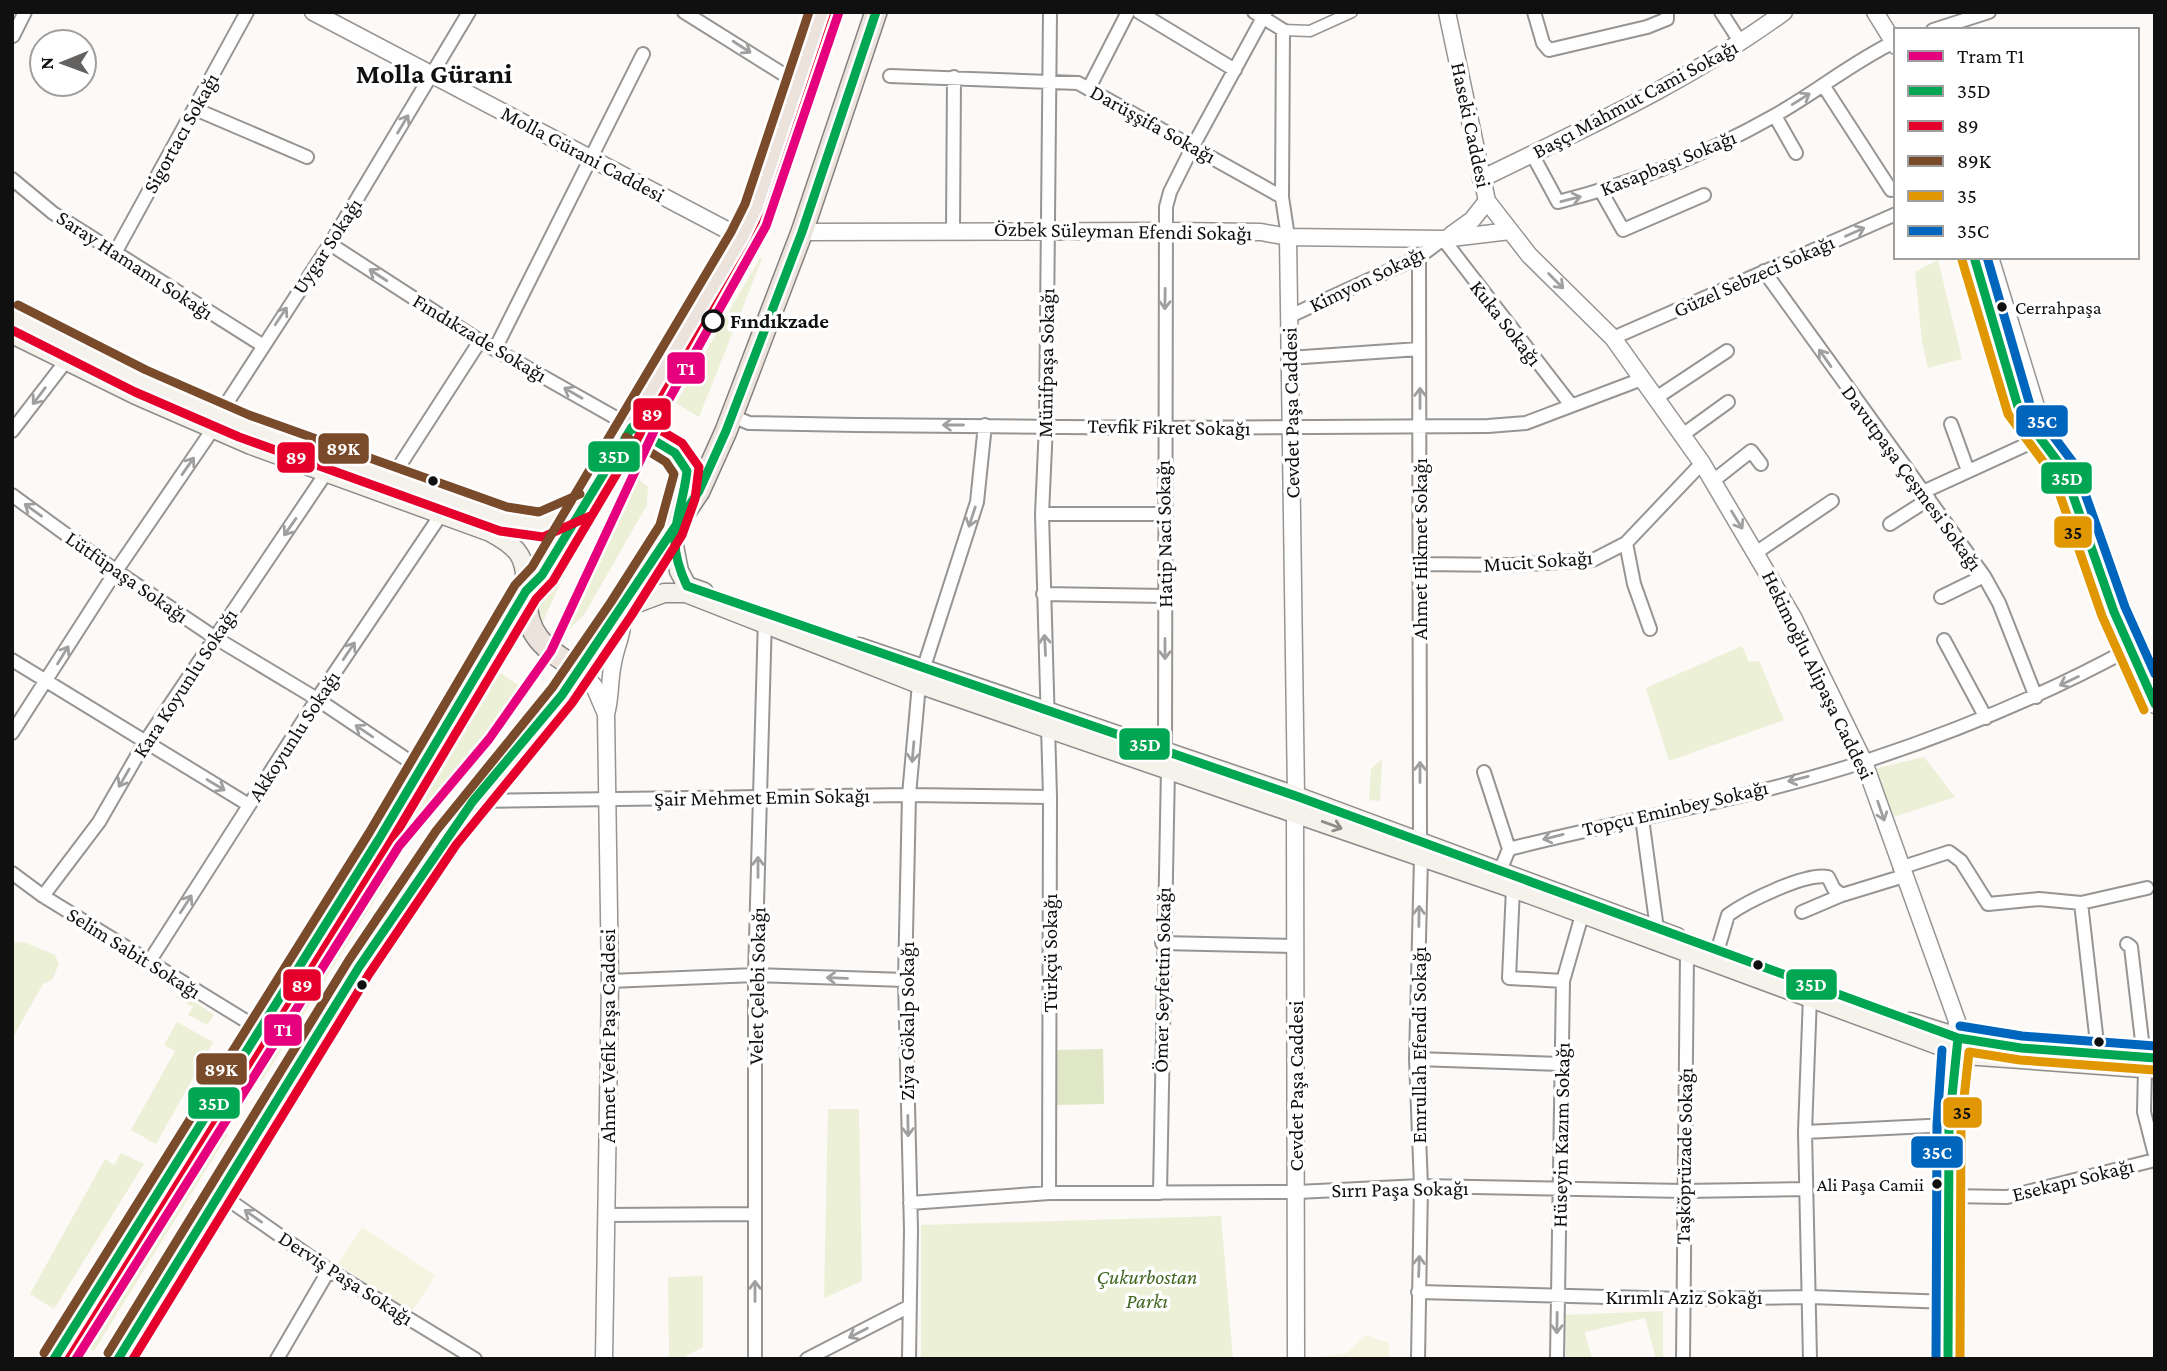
<svg xmlns="http://www.w3.org/2000/svg" width="2167" height="1371" font-family="'Crimson Pro',serif">
	<style>
		.green { fill: #ecf0d7 }
		.forest { fill: #dfe7c6 }
		.pitch { fill: #f4f4e1 }
		.lines { fill: none; stroke-linecap: round; stroke-linejoin: round }
		.pedestrian-casing { stroke: #969594; stroke-width: 13 }
		.minor-casing { stroke: #969594; stroke-width: 16 }
		.tertiary-casing { stroke: #969594; stroke-width: 19 }
		.secondary-casing { stroke: #8d8c8a; stroke-width: 21 }
		.primary-casing { stroke: #848281; stroke-width: 24 }
		.pedestrian { stroke: #fffefe; stroke-width: 10 }
		.minor { stroke: #fffefe; stroke-width: 12 }
		.tertiary { stroke: #fffefe; stroke-width: 16 }
		.secondary { stroke: #f5f1eb; stroke-width: 18 }
		.primary { stroke: #ece4dc; stroke-width: 21 }
		.bus-1-casing { stroke: #fff; stroke-width: 14 }
		.bus-2-casing { stroke: #fff; stroke-width: 14 }
		.bus-3-casing { stroke: #fff; stroke-width: 14 }
		.bus-4-casing { stroke: #fff; stroke-width: 14 }
		.bus-5-casing { stroke: #fff; stroke-width: 14 }
		.bus-1 { stroke: #00a651; stroke-width: 9 }
		.bus-2 { stroke: #e4002b; stroke-width: 9 }
		.bus-3 { stroke: #7a4b2a; stroke-width: 9 }
		.bus-4 { stroke: #e09702; stroke-width: 9 }
		.bus-5 { stroke: #0065bd; stroke-width: 9 }
		.tram-1-casing { stroke: #fff; stroke-width: 14 }
		.tram-1 { stroke: #e5007d; stroke-width: 9 }
		.oneway { stroke: #9f9f9f }
		.oneway2 { stroke: #8e8c88 }
		.bus-dot { fill: #101010; stroke: #fff; stroke-width: 2.5 }
		.stop-dot { fill: #fff; stroke: #101010; stroke-width: 3.5 }
		.labels { text-anchor: middle; dominant-baseline: central; stroke-width: 7; stroke-linejoin: round; paint-order: stroke }
		.bus-label { font-size: 19px; fill: #101010; stroke: #fff; text-anchor: start }
		.street-label { font-size: 21px; fill: #101010; stroke: #fff }
		.stop-label { font-size: 21px; font-weight: bold; fill: #101010; stroke: #fff; text-anchor: start }
		.park-label { font-size: 21px; font-style: italic; fill: #416722; stroke: #fff }
		.district-label { font-size: 28px; font-weight: bold; fill: #101010; stroke: #fff }
		.line-badge { stroke: #fff; stroke-width: 2.5 }
		.badge-label { font-size: 19px; text-anchor: middle; font-weight: bold; fill: #fff }
		.pale-badge-label { font-size: 19px; text-anchor: middle; font-weight: bold; fill: #111 }
	</style>
	<rect width="100%" height="100%" fill="#fcf9f6"/>
	<path class="green" d="M760,258L762,259L699,417L676,403Z
		M1938,260L1962,359L1928,368L1922,342L1915,272Z
		M613,470L538,632L530,595Z
		M635,476L648,487L647,505L584,615L569,629H562Z
		M1742,646L1749,662L1759,661L1784,720L1669,761L1646,688Z
		M499,672L521,687L455,777L339,915L474,696L484,702Z
		M1924,757L1955,797L1894,817L1874,769Z
		M1382,759L1380,801L1369,800L1371,769Z
		M394,869L262,1081L255,1076C299,1005 342,935 394,869Z
		M24,942L55,955L59,964L52,980L43,984L12,1039V943Z
		M181,992L214,1015L207,1025L188,1015L193,1007L176,997Z
		M177,1022L213,1042L156,1144L131,1130L175,1051L164,1045Z
		M828,1109H859L862,1281L824,1298Z
		M220,1130L228,1134L94,1351L86,1347Z
		M121,1153L144,1164L54,1309L30,1294L105,1159L114,1165Z
		M1221,1216L1233,1359H921V1225Z
		M703,1276V1347L680,1359H669L668,1277Z
		M1663,1311V1359H1656L1645,1318L1585,1332L1592,1359H1566L1565,1315Z"/>
	<path class="forest" d="M1103,1049L1104,1104L1054,1105L1053,1050Z"/>
	<path class="pitch" d="M362,1227L435,1276L411,1313L338,1264Z
		M1366,1335L1389,1343V1359H1308L1347,1353Z"/>
	<g class="lines">
		<g class="pedestrian-casing">
			<path id="pedestrian" d="M1283,30L1310,31L1352,12"/>
		</g>
		<g class="minor-casing">
			<path id="minor" d="M684,12L799,84
				M1139,12L1235,70
				M1254,12L1283,30L1282,197L1288,237
				M1534,12L1543,43L1549,50L1647,27L1667,19V12
				M1721,12L1741,43
				M1933,30L1989,12
				M13,36L25,12
				M890,76L1078,83L1282,197
				M1823,85L1891,190
				M1089,88L1128,12
				M195,109L307,157
				M1775,116L1796,153
				M1532,154L1558,202C1633,183 1705,155 1772,117C1814,94 1852,62 1896,41
				M12,179L53,213L262,345
				M1601,191L1623,230L1704,195
				M953,230L954,77
				M330,244L480,341L632,427
				M115,253L247,12
				M1419,257L1420,840
				M1764,271L1984,576L1999,603L2036,697
				M1290,316L1419,257L1443,239L1571,405
				M1613,338L1896,214
				M495,349L643,54
				M1289,358L1419,349
				M1656,398L1727,351
				M219,415L330,244L469,12
				M732,416L749,423L857,425L1163,428L1488,426L1526,423L1642,379
				M1951,424L1968,471
				M12,431L66,361
				M1681,436L1728,402
				M391,479L480,341
				M1713,481L1751,451L1761,464
				M1923,492L2043,437
				M12,495L116,571L214,637L317,699L421,769
				M1042,514H1164
				M1890,524L1929,499
				M1626,543L1634,584L1650,629
				M1757,552L1832,501
				M1419,564L1512,565L1593,560L1626,543L1702,463
				M1043,594L1165,596
				M1941,597L1984,576
				M1944,640L1986,718
				M12,660L249,805
				M923,670L977,502L985,425
				M12,733L116,571L213,429
				M1165,753L1166,207L1170,192L1193,146L1266,12
				M1484,772L1509,849
				M473,801L909,795L1050,797
				M1642,818L1657,929
				M1900,868L1949,852L1961,861L1988,904L2039,899L2081,903L2098,1052
				M1500,871L1509,849C1627,819 1750,799 1866,761C1957,731 2045,695 2129,649
				M12,873L43,896L259,1029
				M1513,888L1509,978L1563,981
				M43,896L99,822L145,742L328,470
				M2081,903L2147,888
				M1802,912L1842,895
				M1162,943L1296,946
				M2127,944L2131,947L2144,1058
				M1717,952L1728,915C1746,902 1806,872 1828,877L1834,889L1842,895L1904,876
				M149,962L317,699L442,513
				M610,981L755,975L905,980
				M1810,996L1805,1132L1810,1359
				M1416,1059L1561,1064
				M2145,1068L2144,1112L2155,1155
				M1805,1132L1949,1125
				M219,1193L329,1270L475,1359
				M1049,1193L1050,797L1042,514L1046,425L1050,12
				M1160,1193L1168,768
				M1949,1196L2007,1197L2155,1160
				M910,1203L1049,1193L1297,1192L1421,1186L1684,1191L1806,1189
				M606,1215L755,1214
				M1418,1292L1683,1299L1811,1297L1949,1302
				M277,1359L329,1270
				M755,1359V975L765,617
				M807,1359L908,1307
				M909,1359L911,1230L905,980L909,795L919,684
				M1418,1359L1421,1186L1416,1059L1421,858
				M1557,1359L1563,981L1582,915
				M1683,1359L1687,953"/>
		</g>
		<g class="tertiary-casing">
			<path id="tertiary" d="M313,12L742,238
				M1447,12L1487,201L1529,255L1613,338L1702,463L1793,617L1864,762L1957,1021L1949,1125L1948,1359
				M1875,12L1896,46
				M1481,179C1585,128 1690,81 1784,12
				M802,232L1166,231L1261,232L1288,237L1443,239L1510,231
				M1451,235L1472,220L1487,201
				M1288,237L1296,796
				M1974,257L2019,410C2031,433 2050,444 2064,470L2114,612L2155,705
				M1990,257L2038,413L2043,437
				M579,670L594,686L606,714L610,981L604,1359
				M606,714C611,697 609,681 613,663C617,640 625,634 621,609
				M1295,812L1296,1359"/>
		</g>
		<g class="secondary-casing">
			<path id="secondary" d="M12,316L141,381L244,426L504,519L541,525L585,505
				M12,334L136,395L251,445L490,532C520,548 526,557 526,591
				M671,530L679,571L687,586L704,592
				M621,609L664,593H686L919,684L1529,894L1965,1055L2155,1069
				M859,647L1296,796L1677,937
				M1910,1022L1970,1041L2036,1049
				M2064,1050L2120,1055"/>
		</g>
		<g class="primary-casing">
			<path id="primary" d="M632,427C677,450 697,458 678,511
				M526,593C524,636 546,649 579,670
				M54,1359L379,839L526,591L542,575L742,238L756,209L822,12
				M118,1359L359,967L473,801L562,695L699,491L726,431L802,232L876,12"/>
		</g>
		<use href="#pedestrian" class="pedestrian"/>
		<use href="#minor" class="minor"/>
		<use href="#tertiary" class="tertiary"/>
		<use href="#secondary" class="secondary"/>
		<use href="#primary" class="primary"/>
		<g class="bus-1-casing">
			<path id="bus-1" d="M1974,257L2019,410L2064,470L2114,612L2155,704
				M54,1359L379,839L526,591L542,575L632,427L675,453L687,471C681,521 663,535 687,586L1296,796L1958,1038L2021,1048L2155,1058
				M118,1359L359,967L473,801L562,695L699,491L726,431L802,232L876,12
				M1948,1359L1949,1125L1958,1038"/>
		</g>
		<g class="bus-2-casing">
			<path id="bus-2" d="M12,330L135,392L239,437L500,531L543,537L590,516
				M69,1359L389,845L536,599L553,581L753,244L768,213L834,16
				M133,1359L369,974L456,845L572,703L631,616L682,535L695,499L699,467L682,443L638,417"/>
		</g>
		<g class="bus-3-casing">
			<path id="bus-3" d="M18,305L146,370L249,415L507,507L539,512L580,494
				M44,1353L369,833L515,585L532,567L731,232L745,204L809,12
				M108,1353L349,960L436,831L552,688L611,602L660,525L674,474L666,462L626,437"/>
		</g>
		<g class="bus-4-casing">
			<path id="bus-4" d="M1962,260L2008,414L2053,475L2102,616L2144,710
				M1960,1359L1961,1126L1969,1052L2020,1060L2154,1070"/>
		</g>
		<g class="bus-5-casing">
			<path id="bus-5" d="M1987,257L2030,405L2075,465L2125,607L2155,674
				M1960,1026L2022,1036L2155,1046
				M1936,1359L1937,1125L1942,1050"/>
		</g>
		<use href="#bus-1" class="bus-1"/>
		<use href="#bus-2" class="bus-2"/>
		<use href="#bus-3" class="bus-3"/>
		<use href="#bus-4" class="bus-4"/>
		<use href="#bus-5" class="bus-5"/>
		<g class="tram-1-casing">
			<path id="tram-1" d="M76,1359L399,846L489,739L551,651L668,401L766,226L839,12"/>
		</g>
		<use href="#tram-1" class="tram-1"/>
	</g>
	<defs><path id="oneway-shaft" d="M-6 0H5M1.5-3L5.5 0L1.5 3" fill="none" stroke-width="1.6" stroke-linecap="round" stroke-linejoin="round" transform="scale(1.75)"/></defs>
	<g class="oneway">
		<use href="#oneway-shaft" transform="translate(742 47) rotate(33)"/>
		<use href="#oneway-shaft" transform="translate(1801 99) rotate(-32)"/>
		<use href="#oneway-shaft" transform="translate(403 124) rotate(-59)"/>
		<use href="#oneway-shaft" transform="translate(1571 199) rotate(-14)"/>
		<use href="#oneway-shaft" transform="translate(1855 232) rotate(-24)"/>
		<use href="#oneway-shaft" transform="translate(378 275) rotate(-147)"/>
		<use href="#oneway-shaft" transform="translate(1556 281) rotate(45)"/>
		<use href="#oneway-shaft" transform="translate(1165 299) rotate(91)"/>
		<use href="#oneway-shaft" transform="translate(281 316) rotate(-56)"/>
		<use href="#oneway-shaft" transform="translate(1825 358) rotate(-125)"/>
		<use href="#oneway-shaft" transform="translate(573 393) rotate(-150)"/>
		<use href="#oneway-shaft" transform="translate(39 396) rotate(127)"/>
		<use href="#oneway-shaft" transform="translate(1420 398) rotate(-90)"/>
		<use href="#oneway-shaft" transform="translate(953 425) rotate(-180)"/>
		<use href="#oneway-shaft" transform="translate(188 466) rotate(-55)"/>
		<use href="#oneway-shaft" transform="translate(33 510) rotate(-144)"/>
		<use href="#oneway-shaft" transform="translate(972 517) rotate(108)"/>
		<use href="#oneway-shaft" transform="translate(1737 520) rotate(58)"/>
		<use href="#oneway-shaft" transform="translate(290 527) rotate(125)"/>
		<use href="#oneway-shaft" transform="translate(1045 645) rotate(-93)"/>
		<use href="#oneway-shaft" transform="translate(1165 649) rotate(90)"/>
		<use href="#oneway-shaft" transform="translate(349 651) rotate(-56)"/>
		<use href="#oneway-shaft" transform="translate(63 655) rotate(-58)"/>
		<use href="#oneway-shaft" transform="translate(2069 681) rotate(154)"/>
		<use href="#oneway-shaft" transform="translate(364 731) rotate(-146)"/>
		<use href="#oneway-shaft" transform="translate(913 752) rotate(95)"/>
		<use href="#oneway-shaft" transform="translate(1420 772) rotate(-90)"/>
		<use href="#oneway-shaft" transform="translate(124 778) rotate(120)"/>
		<use href="#oneway-shaft" transform="translate(1798 779) rotate(166)"/>
		<use href="#oneway-shaft" transform="translate(216 785) rotate(31)"/>
		<use href="#oneway-shaft" transform="translate(1881 811) rotate(71)"/>
		<use href="#oneway-shaft" transform="translate(1553 837) rotate(166)"/>
		<use href="#oneway-shaft" transform="translate(758 867) rotate(-90)"/>
		<use href="#oneway-shaft" transform="translate(186 904) rotate(-57)"/>
		<use href="#oneway-shaft" transform="translate(1419 916) rotate(-89)"/>
		<use href="#oneway-shaft" transform="translate(837 978) rotate(-178)"/>
		<use href="#oneway-shaft" transform="translate(908 1126) rotate(89)"/>
		<use href="#oneway-shaft" transform="translate(253 1216) rotate(-145)"/>
		<use href="#oneway-shaft" transform="translate(1419 1266) rotate(-88)"/>
		<use href="#oneway-shaft" transform="translate(755 1291) rotate(-90)"/>
		<use href="#oneway-shaft" transform="translate(1557 1323) rotate(91)"/>
		<use href="#oneway-shaft" transform="translate(858 1333) rotate(153)"/>
	</g>
	<use class="oneway2" href="#oneway-shaft" transform="translate(1332 825) rotate(20)"/>
	<g class="bus-dot">
		<circle cx="2002" cy="307" r="6"/>
		<circle cx="433" cy="481" r="6"/>
		<circle cx="1758" cy="965" r="6"/>
		<circle cx="362" cy="985" r="6"/>
		<circle cx="2099" cy="1042" r="6"/>
		<circle cx="1937" cy="1184" r="6"/>
	</g>
	<circle class="stop-dot" cx="713" cy="321" r="10"/>
	<g class="labels">
		<g class="bus-label">
			<text x="2015" y="307">Cerrahpaşa</text>
			<text x="1924" y="1184" text-anchor="end">Ali Paşa Camii</text>
		</g>
		<g class="street-label">
			<text transform="translate(1635 99) rotate(-28)">Başçı Mahmut Cami Sokağı</text>
			<text transform="translate(1153 124) rotate(29)">Darüşşifa Sokağı</text>
			<text transform="translate(1471 125) rotate(78)">Haseki Caddesi</text>
			<text transform="translate(181 133) rotate(-61)">Sigortacı Sokağı</text>
			<text transform="translate(583 154) rotate(28)">Molla Gürani Caddesi</text>
			<text transform="translate(1668 163) rotate(-22)">Kasapbaşı Sokağı</text>
			<text transform="translate(1123 231) rotate(1)">Özbek Süleyman Efendi Sokağı</text>
			<text transform="translate(327 246) rotate(-57)">Uygar Sokağı</text>
			<text transform="translate(135 265) rotate(33)">Saray Hamamı Sokağı</text>
			<text transform="translate(1754 276) rotate(-24)">Güzel Sebzeci Sokağı</text>
			<text transform="translate(1367 279) rotate(-26)">Kimyon Sokağı</text>
			<text transform="translate(1506 323) rotate(52)">Kuka Sokağı</text>
			<text transform="translate(480 338) rotate(31)">Fındıkzade Sokağı</text>
			<text transform="translate(1046 363) rotate(-89)">Münifpaşa Sokağı</text>
			<text transform="translate(1291 413) rotate(-91)">Cevdet Paşa Caddesi</text>
			<text transform="translate(1169 427) rotate(1)">Tevfik Fikret Sokağı</text>
			<text transform="translate(1912 478) rotate(54)">Davutpaşa Çeşmesi Sokağı</text>
			<text transform="translate(1164 534) rotate(-91)">Hatip Naci Sokağı</text>
			<text transform="translate(1420 549) rotate(-90)">Ahmet Hikmet Sokağı</text>
			<text transform="translate(1538 561) rotate(-4)">Mucit Sokağı</text>
			<text transform="translate(127 577) rotate(35)">Lütfüpaşa Sokağı</text>
			<text transform="translate(1818 675) rotate(64)">Hekimoğlu Alipaşa Caddesi</text>
			<text transform="translate(185 683) rotate(-57)">Kara Koyunlu Sokağı</text>
			<text transform="translate(294 736) rotate(-57)">Akkoyunlu Sokağı</text>
			<text transform="translate(762 797) rotate(-1)">Şair Mehmet Emin Sokağı</text>
			<text transform="translate(1675 808) rotate(-13)">Topçu Eminbey Sokağı</text>
			<text transform="translate(134 953) rotate(32)">Selim Sabit Sokağı</text>
			<text transform="translate(1050 953) rotate(-90)">Türkçü Sokağı</text>
			<text transform="translate(1162 980) rotate(-89)">Ömer Seyfettin Sokağı</text>
			<text transform="translate(757 986) rotate(-89)">Velet Çelebi Sokağı</text>
			<text transform="translate(907 1021) rotate(-90)">Ziya Gökalp Sokağı</text>
			<text transform="translate(608 1036) rotate(-90)">Ahmet Vefik Paşa Caddesi</text>
			<text transform="translate(1419 1045) rotate(-90)">Emrullah Efendi Sokağı</text>
			<text transform="translate(1296 1086) rotate(-90)">Cevdet Paşa Caddesi</text>
			<text transform="translate(1561 1135) rotate(-89)">Hüseyin Kazım Sokağı</text>
			<text transform="translate(1684 1156) rotate(-89)">Taşköprüzade Sokağı</text>
			<text transform="translate(2073 1180) rotate(-14)">Esekapı Sokağı</text>
			<text transform="translate(1400 1189) rotate(-1)">Sırrı Paşa Sokağı</text>
			<text transform="translate(346 1278) rotate(33)">Derviş Paşa Sokağı</text>
			<text x="1684" y="1297">Kırımlı Aziz Sokağı</text>
		</g>
		<g class="stop-label">
			<text x="730" y="321">Fındıkzade</text>
		</g>
		<g class="park-label">
			<text x="1147" y="1277">Çukurbostan<tspan x="1147" dy="24">Parkı</tspan></text>
		</g>
		<g class="district-label">
			<text x="434" y="73">Molla Gürani</text>
		</g>
	</g>
	<g class="line-badge">
		<rect x="666" y="351" width="40" height="34" rx="7" fill="#e5007d"/>
		<rect x="632" y="397" width="40" height="34" rx="7" fill="#e4002b"/>
		<rect x="2015" y="404" width="54" height="34" rx="7" fill="#0065bd"/>
		<rect x="317" y="432" width="53" height="33" rx="7" fill="#7a4b2a"/>
		<rect x="587" y="440" width="54" height="33" rx="7" fill="#00a651"/>
		<rect x="276" y="441" width="40" height="33" rx="7" fill="#e4002b"/>
		<rect x="2040" y="461" width="53" height="34" rx="7" fill="#00a651"/>
		<rect x="2053" y="515" width="40" height="34" rx="7" fill="#e09702"/>
		<rect x="1118" y="727" width="53" height="34" rx="7" fill="#00a651"/>
		<rect x="1785" y="968" width="53" height="33" rx="7" fill="#00a651"/>
		<rect x="282" y="968" width="40" height="34" rx="7" fill="#e4002b"/>
		<rect x="263" y="1013" width="40" height="34" rx="7" fill="#e5007d"/>
		<rect x="195" y="1052" width="53" height="34" rx="7" fill="#7a4b2a"/>
		<rect x="187" y="1086" width="54" height="34" rx="7" fill="#00a651"/>
		<rect x="1942" y="1096" width="41" height="33" rx="7" fill="#e09702"/>
		<rect x="1910" y="1135" width="54" height="34" rx="7" fill="#0065bd"/>
	</g>
	<g class="badge-label">
		<text x="686" y="375">T1</text>
		<text x="652" y="421">89</text>
		<text x="2042" y="428">35C</text>
		<text x="343" y="455">89K</text>
		<text x="614" y="463">35D</text>
		<text x="296" y="464">89</text>
		<text x="2067" y="485">35D</text>
		<text x="1145" y="751">35D</text>
		<text x="1811" y="991">35D</text>
		<text x="302" y="992">89</text>
		<text x="283" y="1036">T1</text>
		<text x="221" y="1076">89K</text>
		<text x="214" y="1110">35D</text>
		<text x="1937" y="1159">35C</text>
	</g>
	<g class="pale-badge-label">
		<text x="2073" y="539">35</text>
		<text x="1962" y="1119">35</text>
	</g>
	<rect width="2167" height="1371" fill="none" stroke="#101010" stroke-width="28"/>
	<rect x="1894" y="28" width="245" height="231" fill="#ffffff" stroke="#9f9f9f" stroke-width="2"/>
	<rect x="1908" y="51" width="35" height="10" fill="#e5007d" stroke="#9f9f9f" stroke-width="2"/>
	<text x="1957" y="63" font-size="21" fill="#101010">Tram T1</text>
	<rect x="1908" y="86" width="35" height="10" fill="#00a651" stroke="#9f9f9f" stroke-width="2"/>
	<text x="1957" y="98" font-size="21" fill="#101010">35D</text>
	<rect x="1908" y="121" width="35" height="10" fill="#e4002b" stroke="#9f9f9f" stroke-width="2"/>
	<text x="1957" y="133" font-size="21" fill="#101010">89</text>
	<rect x="1908" y="156" width="35" height="10" fill="#7a4b2a" stroke="#9f9f9f" stroke-width="2"/>
	<text x="1957" y="168" font-size="21" fill="#101010">89K</text>
	<rect x="1908" y="191" width="35" height="10" fill="#e09702" stroke="#9f9f9f" stroke-width="2"/>
	<text x="1957" y="203" font-size="21" fill="#101010">35</text>
	<rect x="1908" y="226" width="35" height="10" fill="#0065bd" stroke="#9f9f9f" stroke-width="2"/>
	<text x="1957" y="238" font-size="21" fill="#101010">35C</text>
	<g transform="translate(63 63) rotate(269)"><circle r="33" fill="#ffffff" stroke="#9f9f9f" stroke-width="2"/>
	<path d="M0-5L12 26L0 18L-12 26Z" fill="#636260"/>
	<text y="-10" font-size="19" font-weight="bold" text-anchor="middle" fill="#101010">N</text>
	</g>
</svg>
